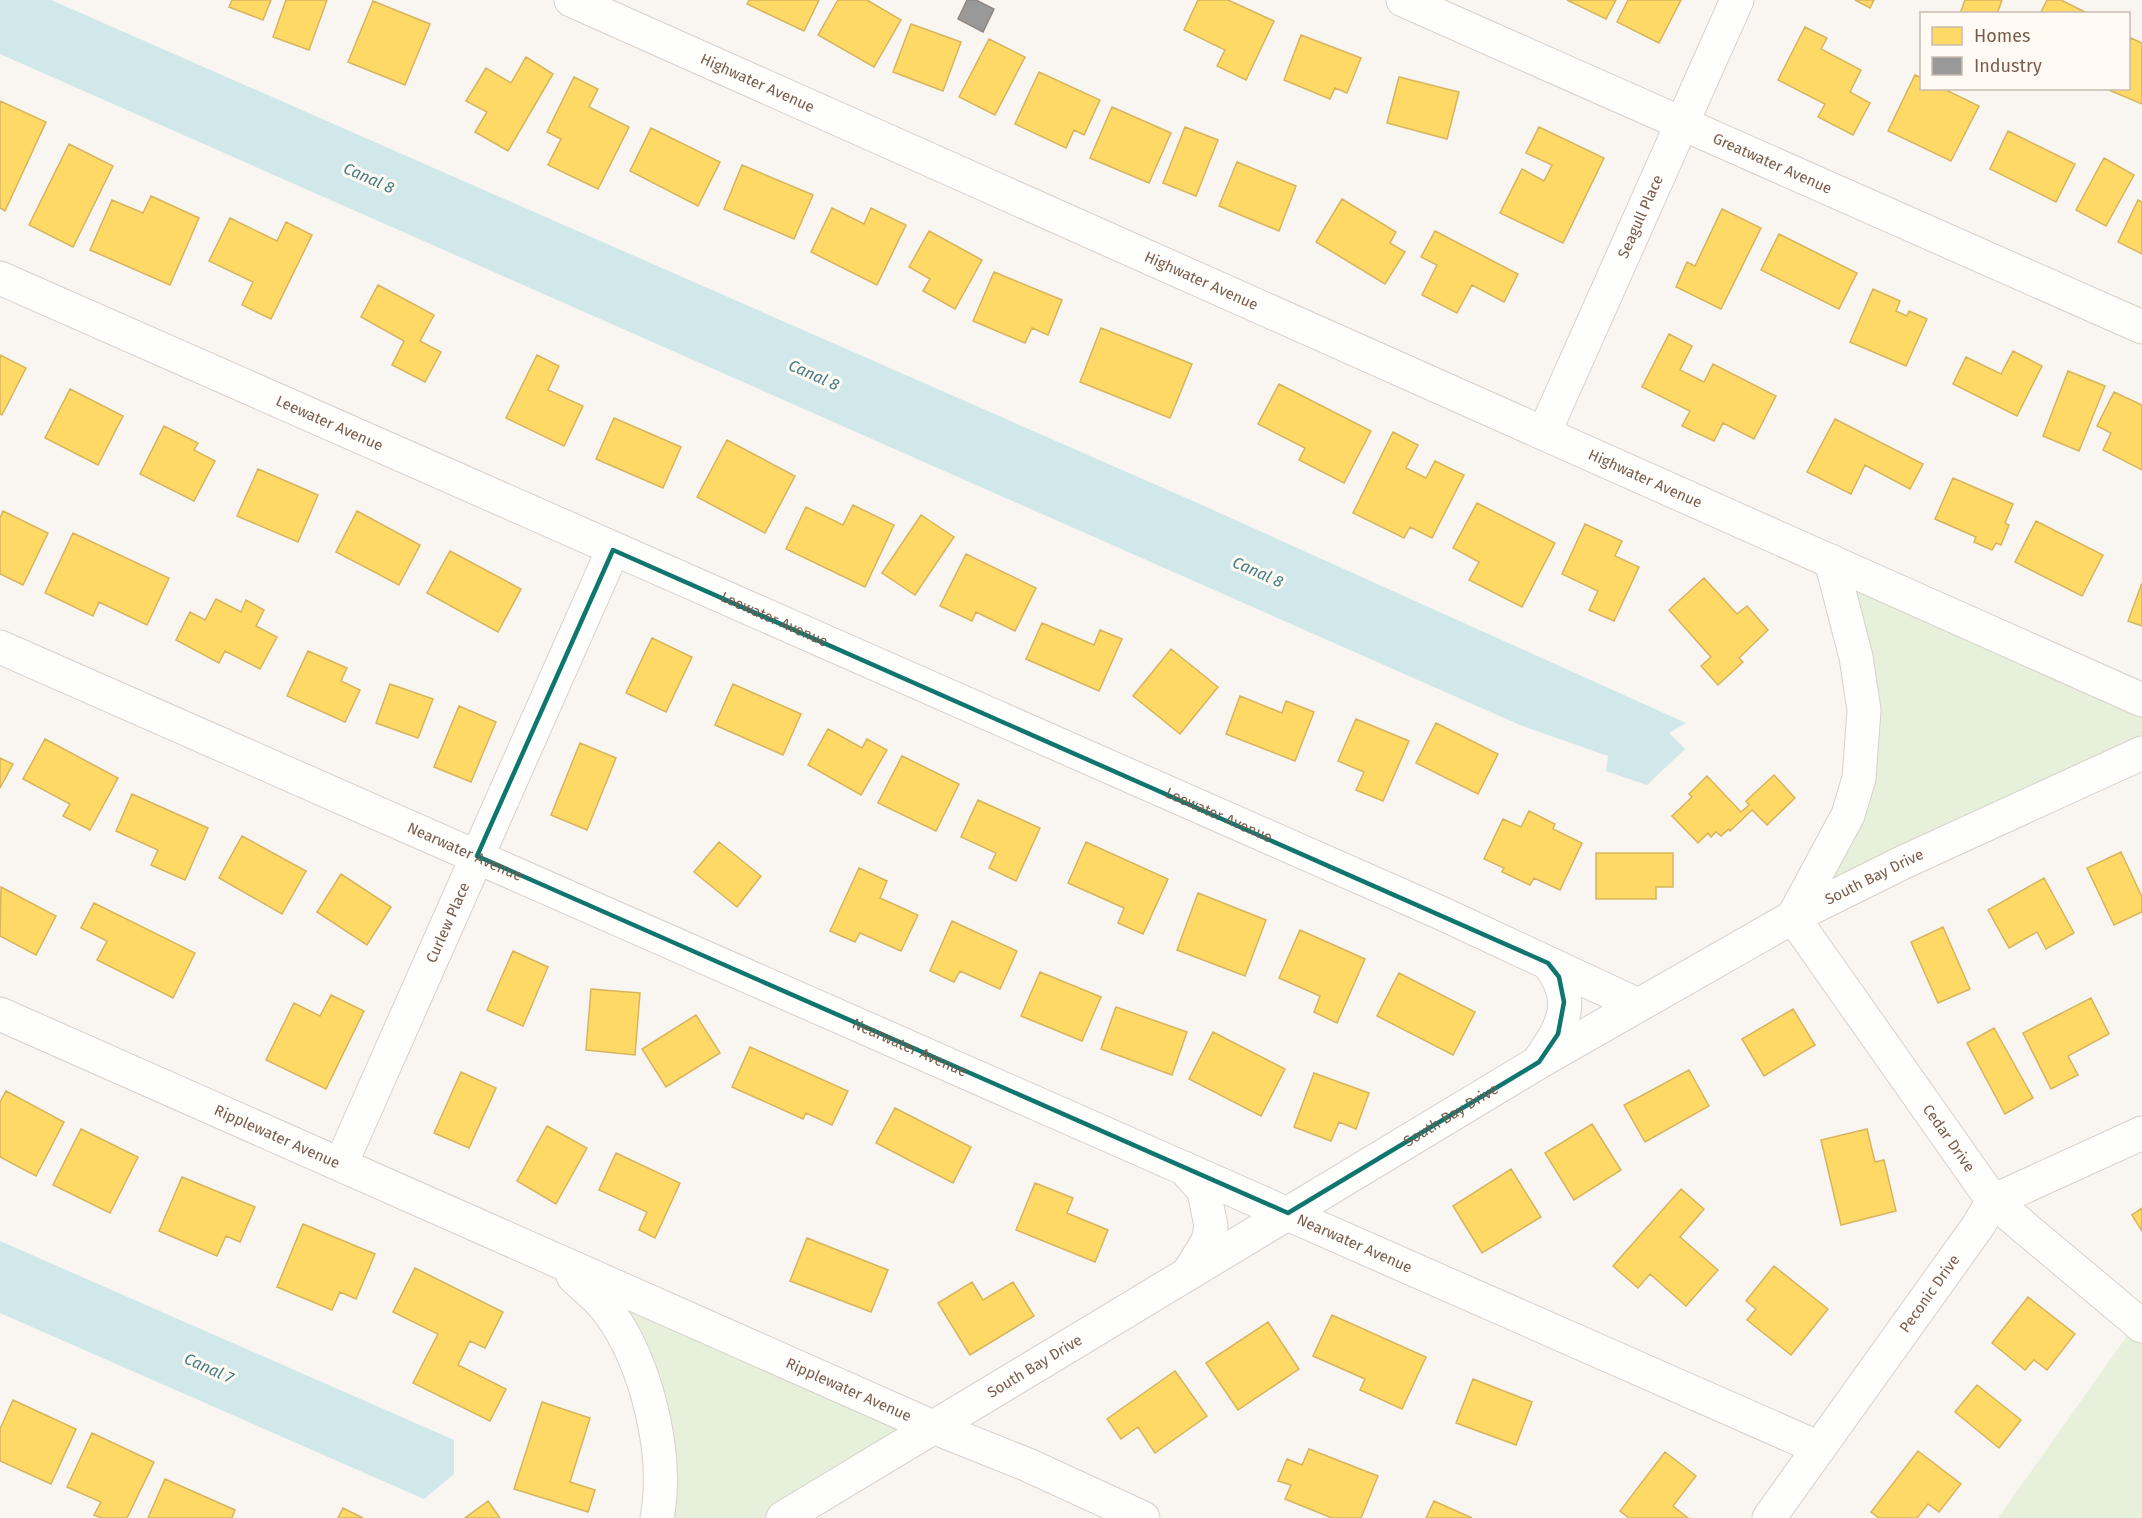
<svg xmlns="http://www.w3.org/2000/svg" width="2142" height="1518" font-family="'Fira Sans',sans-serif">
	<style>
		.green { fill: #e7f0db }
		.water { fill: #d0e8ea }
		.homes { fill: #ffd966; stroke: #d7b45e; stroke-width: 1.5 }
		.industry { fill: #999; stroke: #908782; stroke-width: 1.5 }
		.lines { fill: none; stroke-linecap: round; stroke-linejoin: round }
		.minor-casing { stroke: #d7d1cb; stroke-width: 35 }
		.minor { stroke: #fefefd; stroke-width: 33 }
		.marked { fill: none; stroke: #0f766e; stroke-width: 4.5; stroke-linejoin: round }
		.labels { text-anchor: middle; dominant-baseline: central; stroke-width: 6; stroke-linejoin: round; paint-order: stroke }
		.street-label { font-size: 15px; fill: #7a5c4d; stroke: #fffaf3 }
		.water-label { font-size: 16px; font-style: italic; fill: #437c86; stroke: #fffaf3 }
	</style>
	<rect width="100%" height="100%" fill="#f9f5f0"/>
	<path class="green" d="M1838,570L2142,705V747L1803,908L1857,799Z
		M577,1275L926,1428L778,1518H662L660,1423Z
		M2142,1329V1518H1998L2127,1336Z"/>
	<path class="water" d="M0,0H51L1202,505L1686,723L1669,733L1685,749L1647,785L1606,771L1608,756L1520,725L0,54Z
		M0,1241L454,1440V1474L424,1499L0,1313Z"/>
	<path class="homes" d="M232,0H271L263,20L229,7Z
		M286,0H327L309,50L273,37Z
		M749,0H819L804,31L747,4Z
		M838,0H867L901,20L874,67L818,35Z
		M1198,0H1228L1274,21L1246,80L1217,66L1225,50L1184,30Z
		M1567,0H1616L1606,19Z
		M1628,0H1681L1659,43L1617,22Z
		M1855,0H1874L1870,8Z
		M1965,0H2002L1997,14H1960Z
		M2047,0H2061L2089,14H2040Z
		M373,1L430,24L405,85L348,62Z
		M911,24L961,42L943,91L893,72Z
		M1805,27L1827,38L1821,49L1861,70L1850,92L1870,103L1853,135L1818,117L1825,104L1778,80Z
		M1301,35L1361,58L1347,93L1335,88L1330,99L1284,80Z
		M2131,38L2142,43V104L2109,90L2110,88H2128V45Z
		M989,39L1025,57L995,115L959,97Z
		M526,57L553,74L508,151L475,132L487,112L466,101L486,68L511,83Z
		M1039,72L1100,100L1084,135L1074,130L1066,148L1015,124Z
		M1915,75L1922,78V88H1942L1979,106L1951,161L1888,131Z
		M574,77L598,89L589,107L629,127L598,189L548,165L561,139L547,132Z
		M1399,77L1459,92L1447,139L1387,123Z
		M0,101L46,122L5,211L0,208Z
		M1112,107L1171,133L1149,183L1090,158Z
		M1185,127L1218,140L1196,196L1163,183Z
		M1539,127L1604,158L1563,243L1500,213L1522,169L1544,181L1552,165L1526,153Z
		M651,128L720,162L698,206L630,171Z
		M2008,131L2075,164L2056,202L1990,169Z
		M69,144L113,166L73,247L29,225Z
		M2104,158L2134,175L2106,226L2076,210Z
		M1237,162L1296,186L1279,231L1219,206Z
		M742,165L813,195L794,239L724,209Z
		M151,196L199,218L170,285L90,250L112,200L143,213Z
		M1342,199L1396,232L1390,243L1405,252L1385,284L1316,242Z
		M2138,200L2142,202V254L2118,242Z
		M832,208L864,224L871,208L906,225L877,285L811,252Z
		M1722,209L1761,228L1721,309L1676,287L1687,262L1695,266Z
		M230,218L277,241L286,222L312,235L271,319L242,305L253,282L209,261Z
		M929,231L982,260L955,309L923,291L930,279L909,267Z
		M1435,231L1518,274L1504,302L1472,285L1457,313L1422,295L1437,265L1421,257Z
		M1779,234L1857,273L1839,309L1761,270Z
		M994,272L1062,300L1048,335L1032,328L1025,343L973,321Z
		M378,285L434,315L420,341L441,352L425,382L392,365L404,341L361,317Z
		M1873,289L1900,301L1896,311L1907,316L1909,311L1927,319L1906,366L1850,342Z
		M1101,328L1192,364L1170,418L1080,382Z
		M1669,334L1692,346L1680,370L1704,382L1713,364L1776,396L1754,439L1723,423L1714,441L1682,426L1690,411L1642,387Z
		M2013,351L2042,366L2017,416L1953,384L1966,357L2001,374Z
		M0,355L26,368L2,415L0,414Z
		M537,355L559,366L548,390L583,406L564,446L506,418Z
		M2068,371L2105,386L2079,451L2043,436Z
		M1279,384L1371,431L1344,483L1299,460L1305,448L1258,424Z
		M70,389L123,416L98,465L45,438Z
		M2114,392L2142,405V470L2103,450L2111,433L2097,426Z
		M614,418L681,447L663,488L596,459Z
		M1835,419L1923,464L1910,489L1865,465L1851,494L1807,472Z
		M164,426L198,443L194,450L215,461L194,501L140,474Z
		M1393,432L1418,445L1406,468L1426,478L1435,461L1464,475L1432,538L1410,527L1404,538L1353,513Z
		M727,440L795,476L765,533L697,497Z
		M258,469L318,495L298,542L237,516Z
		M1953,478L2013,504L2005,523L2009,525L2001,545L1996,543L1992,550L1974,542L1976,537L1935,519Z
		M1477,503L1555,543L1522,607L1469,580L1479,562L1453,548Z
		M853,505L894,525L865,587L786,549L806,507L843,525Z
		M3,511L48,533L23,585L0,574V518Z
		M357,511L420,545L399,585L336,552Z
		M921,515L954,537L915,595L882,573Z
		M2036,521L2103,555L2082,596L2015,562Z
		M1585,524L1622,541L1615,556L1639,567L1614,621L1589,610L1598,591L1562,574Z
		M73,533L169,578L147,625L99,602L93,616L45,593Z
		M450,551L521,589L498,632L427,593Z
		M966,554L1036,588L1015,631L976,612L972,621L940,606Z
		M1704,578L1737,614L1747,606L1768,630L1739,658L1743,662L1718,685L1701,666L1711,657L1669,610Z
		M2142,583V626L2128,621Z
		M216,599L241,612L246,600L264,610L256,626L277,637L260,669L225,651L219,663L176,640L190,612L205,620Z
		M1042,623L1094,645L1100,630L1122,639L1099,691L1026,659Z
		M652,638L692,657L666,712L626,693Z
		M1171,649L1218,687L1180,734L1133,696Z
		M308,651L347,668L341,681L360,690L345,722L287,696Z
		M390,684L433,699L418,738L376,723Z
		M733,684L801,714L783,755L715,725Z
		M1240,696L1282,713L1286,701L1314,712L1295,761L1226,734Z
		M459,706L496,722L471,782L434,767Z
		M1356,719L1409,741L1383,801L1356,790L1364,772L1338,761Z
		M1436,723L1498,754L1478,794L1416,763Z
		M828,729L862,748L867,739L887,750L861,795L808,765Z
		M45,739L118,778L90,830L63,816L70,804L23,779Z
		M580,743L616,758L587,830L551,815Z
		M902,756L959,784L936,831L878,803Z
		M0,758L13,764L0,788Z
		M1774,775L1795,798L1767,825L1752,810L1730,831L1729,829L1721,836L1716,832L1711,837L1708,833L1698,843L1672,816L1692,797L1689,794L1707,776L1741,812L1749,805L1746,801Z
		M132,794L208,828L185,880L151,865L158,850L116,831Z
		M978,800L1040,828L1016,881L989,868L996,853L961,837Z
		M1529,811L1555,824L1553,829L1582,843L1560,890L1534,878L1530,885L1502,872L1504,868L1484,859L1503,819L1521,827Z
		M242,836L306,871L282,914L219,878Z
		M719,842L761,876L737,907L694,872Z
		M1086,842L1168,879L1143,934L1118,923L1124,908L1068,883Z
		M2121,852L2142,897V912L2114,925L2087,868Z
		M1596,853H1673V887H1656V899H1596Z
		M859,868L887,881L880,898L918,915L901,951L860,933L855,942L830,931Z
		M341,874L391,907L367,945L317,912Z
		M2044,878L2074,933L2046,949L2037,932L2009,948L1988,910Z
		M1,887L56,916L36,955L0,936Z
		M1198,893L1266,920L1245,976L1177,950Z
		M94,903L195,953L173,998L97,960L107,941L81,928Z
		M952,921L1017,951L1000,989L960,971L954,982L930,971Z
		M1943,927L1970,989L1938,1003L1911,942Z
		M1300,930L1365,959L1337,1023L1314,1012L1320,996L1279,978Z
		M513,951L548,967L523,1026L487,1010Z
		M1040,972L1101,997L1082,1041L1021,1016Z
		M1399,973L1475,1012L1453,1055L1377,1016Z
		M591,989L640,993L635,1055L586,1050Z
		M331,995L364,1011L326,1089L266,1060L294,1003L320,1016Z
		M2091,998L2109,1034L2068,1056L2078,1075L2051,1089L2023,1033Z
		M1116,1007L1187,1032L1172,1075L1101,1049Z
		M1793,1009L1815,1045L1764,1076L1742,1039Z
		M696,1015L720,1053L666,1087L642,1049Z
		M1994,1028L2033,1098L2005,1114L1967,1043Z
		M1213,1032L1285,1069L1261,1116L1189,1079Z
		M750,1047L848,1091L832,1125L806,1113L803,1119L732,1087Z
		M1689,1070L1709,1106L1645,1142L1624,1105Z
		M461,1072L496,1088L469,1148L434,1133Z
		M1314,1073L1369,1093L1356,1129L1339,1122L1331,1141L1294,1127Z
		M6,1091L64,1122L36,1176L0,1157V1102Z
		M895,1108L971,1147L953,1183L876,1143Z
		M1592,1124L1621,1170L1574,1200L1545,1153Z
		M547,1126L587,1148L556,1204L517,1181Z
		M81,1129L138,1157L110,1213L53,1185Z
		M1867,1129L1875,1162L1884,1160L1896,1211L1841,1225L1821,1140Z
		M616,1153L680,1183L655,1238L639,1230L647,1212L599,1190Z
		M1511,1169L1541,1217L1482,1253L1453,1206Z
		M182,1177L255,1207L240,1242L226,1236L217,1256L159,1231Z
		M1035,1183L1073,1198L1067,1213L1108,1230L1095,1262L1016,1230Z
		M1681,1189L1704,1209L1680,1237L1718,1270L1686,1306L1650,1274L1638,1288L1613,1266Z
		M2142,1208V1231L2132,1215Z
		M303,1224L375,1254L356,1299L340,1292L332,1310L277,1287Z
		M807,1238L888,1270L871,1312L790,1281Z
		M1774,1266L1828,1309L1791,1355L1747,1320L1756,1309L1746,1301Z
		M415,1268L503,1312L485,1348L470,1341L458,1365L506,1389L490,1421L413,1383L438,1334L393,1312Z
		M972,1282L983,1300L1013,1282L1034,1316L970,1355L938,1303Z
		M2028,1297L2075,1334L2047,1370L2034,1360L2025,1370L1992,1343Z
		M1332,1315L1426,1357L1402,1409L1360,1390L1365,1379L1313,1356Z
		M1268,1322L1299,1369L1238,1410L1206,1363Z
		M1175,1371L1207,1416L1155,1453L1138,1427L1121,1439L1107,1419Z
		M1473,1379L1532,1402L1516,1445L1456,1423Z
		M1977,1385L2021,1420L1999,1448L1955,1412Z
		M13,1400L76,1429L51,1484L0,1461V1429Z
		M542,1402L590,1418L570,1482L595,1490L588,1512L514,1489Z
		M92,1433L154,1462L127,1518H102L94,1515L101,1502L67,1487Z
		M1309,1449L1378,1476L1361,1518H1332L1285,1499L1291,1485L1278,1481L1287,1459L1302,1465Z
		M1918,1451L1961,1484L1939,1512L1928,1504L1917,1518H1879L1871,1512Z
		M1665,1452L1696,1476L1673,1506L1688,1518H1629L1620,1511Z
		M165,1479L235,1510L232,1518H148Z
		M488,1501L500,1518H465Z
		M1434,1501L1472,1518H1426Z
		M343,1508L363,1518H338Z"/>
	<path class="industry" d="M967,0H976L994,9L983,32L958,19Z"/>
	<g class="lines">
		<g class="minor-casing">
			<g id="minor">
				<path id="s1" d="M571,0L2142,700"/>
				<path id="s2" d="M1403,0L2142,327"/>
				<path id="s3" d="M0,278L1441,913L1638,1005"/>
				<path id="s4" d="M1544,433L1737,0"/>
				<path id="s5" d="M1831,561L1856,657L1864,710L1859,778L1848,815L1793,917L1993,1201L2142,1326"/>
				<path id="s6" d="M0,647L1819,1448"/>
				<path id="s7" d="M0,1014L933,1427L1028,1465L1143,1518"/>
				<path d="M1539,1061C1563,1026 1578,1001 1548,963"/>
				<path id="s8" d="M341,1164L613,550"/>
				<path d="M1184,1168L1204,1191L1211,1226L1208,1241L1189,1272"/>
				<path d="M573,1276C585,1288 600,1299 609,1312C647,1364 669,1455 657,1518"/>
				<path id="s9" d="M783,1518L1539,1062L1793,917L1906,861L2142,753"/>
				<path id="s10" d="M1769,1518L1978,1226L1993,1201L2142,1133"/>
			</g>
		</g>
		<use href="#minor" class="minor"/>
	</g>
	<path class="marked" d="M613,550L1548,963L1559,977L1564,1002L1558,1034L1539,1062L1288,1213L477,856Z"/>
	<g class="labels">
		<g class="street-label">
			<text stroke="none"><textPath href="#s1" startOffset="204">Highwater Avenue</textPath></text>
			<text stroke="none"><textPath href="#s2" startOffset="404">Greatwater Avenue</textPath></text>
			<text stroke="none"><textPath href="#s4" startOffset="237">Seagull Place</textPath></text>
			<text stroke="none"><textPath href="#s1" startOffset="690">Highwater Avenue</textPath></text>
			<text stroke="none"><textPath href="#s3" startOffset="360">Leewater Avenue</textPath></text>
			<text stroke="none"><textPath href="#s1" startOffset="1176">Highwater Avenue</textPath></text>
			<text stroke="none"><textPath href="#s3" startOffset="846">Leewater Avenue</textPath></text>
			<text stroke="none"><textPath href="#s3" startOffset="1332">Leewater Avenue</textPath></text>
			<text stroke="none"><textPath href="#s6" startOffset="508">Nearwater Avenue</textPath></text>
			<text stroke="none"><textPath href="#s9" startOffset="1266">South Bay Drive</textPath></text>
			<text stroke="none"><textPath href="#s8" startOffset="264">Curlew Place</textPath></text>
			<text stroke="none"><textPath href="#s6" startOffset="994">Nearwater Avenue</textPath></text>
			<text stroke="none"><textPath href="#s9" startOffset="780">South Bay Drive</textPath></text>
			<text stroke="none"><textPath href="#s7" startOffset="303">Ripplewater Avenue</textPath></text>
			<text stroke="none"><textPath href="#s5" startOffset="646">Cedar Drive</textPath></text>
			<text stroke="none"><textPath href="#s6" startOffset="1480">Nearwater Avenue</textPath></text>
			<text stroke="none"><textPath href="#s10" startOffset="276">Peconic Drive</textPath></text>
			<text stroke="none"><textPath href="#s9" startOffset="294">South Bay Drive</textPath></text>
			<text stroke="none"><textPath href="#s7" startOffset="928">Ripplewater Avenue</textPath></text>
		</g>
		<g class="water-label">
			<text transform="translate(369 178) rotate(24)">Canal 8</text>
			<text transform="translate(814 375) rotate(24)">Canal 8</text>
			<text transform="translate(1258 572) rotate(24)">Canal 8</text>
			<text transform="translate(209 1368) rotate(24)">Canal 7</text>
		</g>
	</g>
	<rect x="1920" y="12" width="210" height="78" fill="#fffaf3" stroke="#cabbb1" stroke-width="1.5"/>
	<rect x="1932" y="27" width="30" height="18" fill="#ffd966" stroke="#cabbb1" stroke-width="1.5"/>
	<text x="1974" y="42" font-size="18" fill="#7a5c4d">Homes</text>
	<rect x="1932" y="57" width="30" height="18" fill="#999999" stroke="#cabbb1" stroke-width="1.5"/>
	<text x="1974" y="72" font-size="18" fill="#7a5c4d">Industry</text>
</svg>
